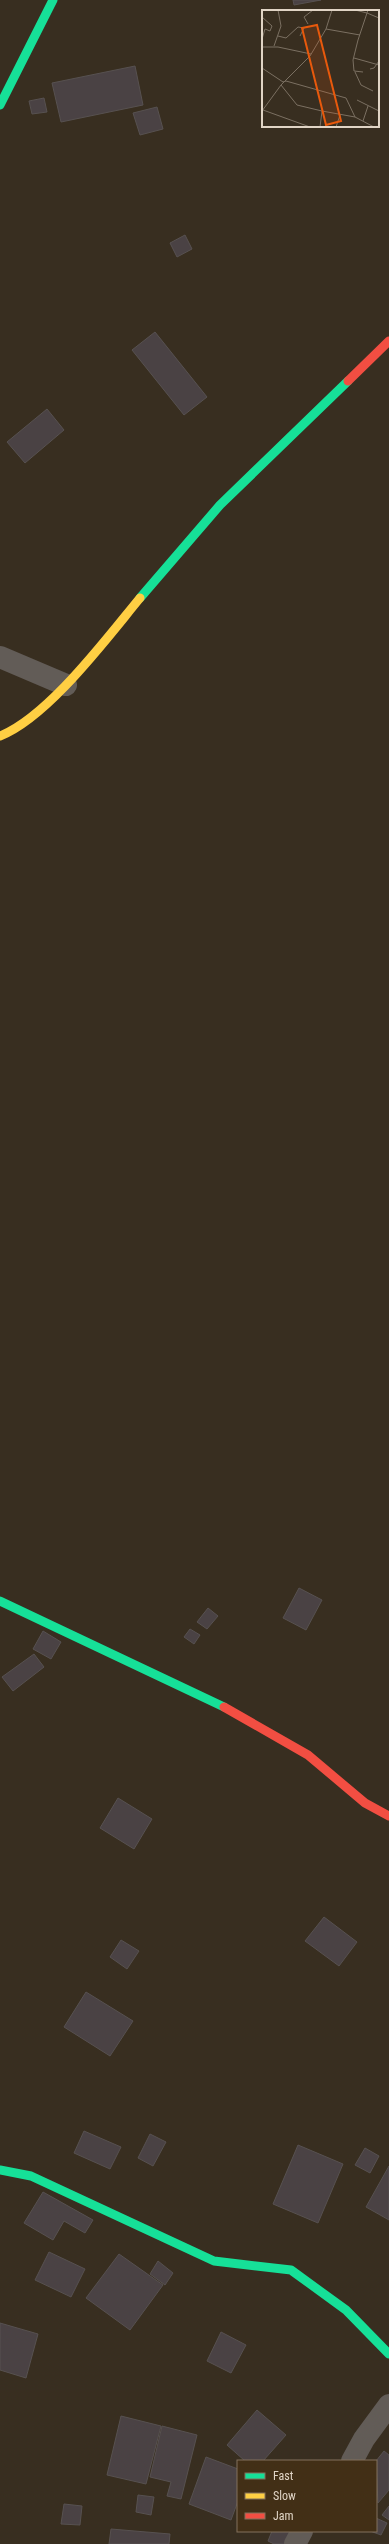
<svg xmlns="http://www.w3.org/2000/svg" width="389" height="2544" font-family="'Roboto Condensed',sans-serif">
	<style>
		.building { fill: #4a4244; stroke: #575150 }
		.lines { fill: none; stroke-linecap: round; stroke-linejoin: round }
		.street { stroke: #625c57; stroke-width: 22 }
		.fast { stroke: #16e098; stroke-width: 9 }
		.slow { stroke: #ffcf43; stroke-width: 9 }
		.jam { stroke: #f24e42; stroke-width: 9 }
		.inset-road { fill: none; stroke: #7b7062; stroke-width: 1 }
		.view { fill: #e8590c; fill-opacity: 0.15; stroke: #e8590c; stroke-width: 2 }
		.inset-edge { fill: none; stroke: #e0d4c5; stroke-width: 2 }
	</style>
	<rect width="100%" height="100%" fill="#382e20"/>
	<path class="building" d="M293,0H321L294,5Z
		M135,66L143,105L61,122L52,83Z
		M44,98L47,112L32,114L29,101Z
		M157,107L163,129L140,135L133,113Z
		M185,235L192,249L177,257L170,243Z
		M155,332L207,397L184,415L132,350Z
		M47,409L64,430L25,463L7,442Z
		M299,1588L322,1600L306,1630L283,1618Z
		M208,1608L218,1616L207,1629L197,1622Z
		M190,1629L200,1635L194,1644L184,1637Z
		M43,1631L61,1642L51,1659L33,1649Z
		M34,1654L44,1667L13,1691L2,1677Z
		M118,1798L152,1819L134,1849L100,1828Z
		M324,1917L357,1942L339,1966L305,1941Z
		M121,1940L139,1951L127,1969L110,1957Z
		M86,1992L133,2021L110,2056L64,2027Z
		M84,2131L121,2147L110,2169L74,2153Z
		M150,2134L166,2142L153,2166L138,2158Z
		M298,2145L343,2164L318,2223L273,2204Z
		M365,2148L379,2156L370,2173L355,2165Z
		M389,2166V2220L366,2207Z
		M43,2192L93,2220L85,2233L64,2221L53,2240L24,2223Z
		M49,2252L85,2269L71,2297L35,2280Z
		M119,2254L163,2285L130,2330L86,2298Z
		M158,2261L173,2273L165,2285L150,2274Z
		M0,2323L38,2334L26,2378L0,2370Z
		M221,2332L246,2345L231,2373L207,2361Z
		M257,2410L286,2435L263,2461H245L227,2445Z
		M121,2416L161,2426L146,2484L107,2475Z
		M162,2426L197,2435L181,2499L167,2496L171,2482L150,2477Z
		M384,2451L389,2455V2490L378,2503L376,2461Z
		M206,2457L238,2469V2501L231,2520L189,2504Z
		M138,2495L154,2497L151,2515L136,2512Z
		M64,2504L82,2506L80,2525L61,2524Z
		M389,2506V2520L382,2515Z
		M376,2518L387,2523L381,2535L370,2531H376Z
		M111,2529L170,2534L169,2544H109Z
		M272,2531H289L292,2532L287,2544H274L268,2541Z"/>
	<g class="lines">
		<path class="street" d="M0,657L66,685
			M352,2461L364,2439L389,2405
			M295,2544L302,2531"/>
		<path class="fast" d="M0,105L53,0
			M140,598L220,505L348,381
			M0,1601L224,1707
			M0,2170L31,2176L214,2261L291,2270L346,2310L389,2354"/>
		<path class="slow" d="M0,736C48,717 106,639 140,598"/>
		<path class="jam" d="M348,381L389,341
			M224,1707L308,1755L365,1803L389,1816"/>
	</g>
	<g transform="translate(262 10)">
		<rect width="117" height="117" fill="#382e20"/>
		<path class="inset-road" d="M93,0L105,3L106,0M0,7L10,16L8,21L3,19L0,29M46,14L42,7L51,0M64,19L98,25M16,26L24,28L36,17L42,18L38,26M12,36L19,16L16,0M0,37H16L49,44M92,48L117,55M0,58L21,72L24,71L84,88L93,107M108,59L112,58L117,51M93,62L99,75L111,81M101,62L92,61L91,50L96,30L105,3L117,8M19,75L35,95L60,101L58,117M95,90L117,101M1,100L48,117M0,101L19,75L48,46L64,19L70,0M60,101L93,107L112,117M101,111L106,96M74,117L78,105"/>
		<path class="view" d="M55,15L79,111L64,115L40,18Z"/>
		<rect width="117" height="117" class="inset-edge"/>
	</g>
	<rect x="237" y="2460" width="140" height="72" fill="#422f16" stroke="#81715c"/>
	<rect x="245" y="2473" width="20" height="6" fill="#16e098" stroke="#81715c"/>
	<text x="273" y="2480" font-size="12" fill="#e0d4c5">Fast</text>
	<rect x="245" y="2493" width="20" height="6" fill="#ffcf43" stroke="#81715c"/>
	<text x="273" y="2500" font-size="12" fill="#e0d4c5">Slow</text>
	<rect x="245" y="2513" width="20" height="6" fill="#f24e42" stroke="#81715c"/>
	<text x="273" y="2520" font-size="12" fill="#e0d4c5">Jam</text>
</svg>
